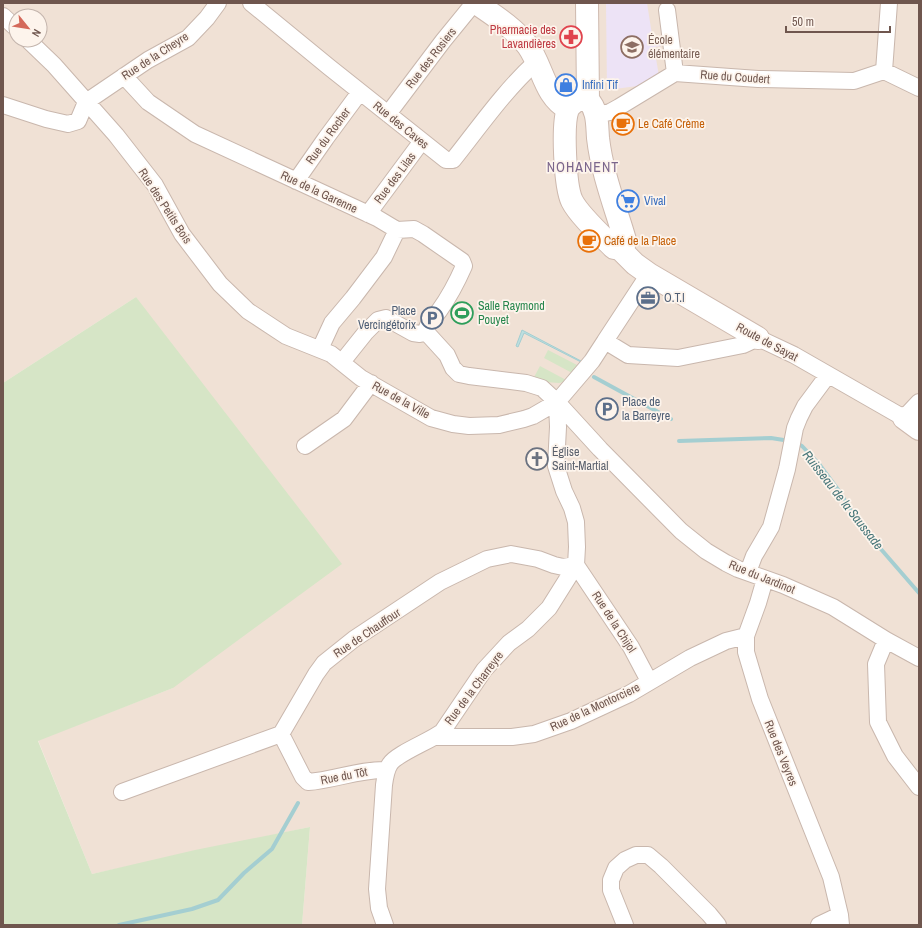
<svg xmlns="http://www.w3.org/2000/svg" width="922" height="928" font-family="'Archivo Narrow',sans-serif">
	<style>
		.residential { fill: #f0e1d5; fill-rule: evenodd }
		.education { fill: #ede3f6 }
		.green { fill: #d6e5c6 }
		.water { fill: #bddfe0; stroke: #a4ced1 }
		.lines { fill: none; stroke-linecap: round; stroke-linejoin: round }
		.stream { stroke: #a4ced1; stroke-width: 4 }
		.street-casing { stroke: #c9b7ad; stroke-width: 18 }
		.secondary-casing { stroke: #ceb9ae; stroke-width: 24 }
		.street { stroke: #fff; stroke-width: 16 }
		.secondary { stroke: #fff; stroke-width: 22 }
		.labels { text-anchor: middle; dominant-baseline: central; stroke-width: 3.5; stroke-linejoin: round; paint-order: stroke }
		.health-label { font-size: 12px; fill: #be3a42; stroke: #fdf4ec; text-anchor: end }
		.education-label { font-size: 12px; fill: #785e54; stroke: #fdf4ec; text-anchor: start }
		.street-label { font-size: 12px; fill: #6f564e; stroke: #fdf4ec }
		.shop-label { font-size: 12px; fill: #366cbe; stroke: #fdf4ec; text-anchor: start }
		.food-label { font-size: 12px; fill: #c56008; stroke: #fdf4ec; text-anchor: start }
		.service-label { font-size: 12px; fill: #4e5e75; stroke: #fdf4ec; text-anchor: start }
		.leisure-label { font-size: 12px; fill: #27864d; stroke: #fdf4ec; text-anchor: start }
		.worship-label { font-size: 12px; fill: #5b616d; stroke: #fdf4ec; text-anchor: start }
		.water-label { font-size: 13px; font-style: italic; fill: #477679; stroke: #fdf4ec }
		.quarter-label { font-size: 14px; letter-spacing: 1px; fill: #7b668c; stroke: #fdf4ec }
	</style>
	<rect width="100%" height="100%" fill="#f9f0e6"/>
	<path class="residential" d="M3,3H919V925H302L310,827L92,874L38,740L173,688L136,297L3,383ZM16,16H40V40H16Z"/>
	<path class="education" d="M606,3H647L653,41L660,40L661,46L654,47L659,76L645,85L607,90Z"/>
	<path class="green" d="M136,297L342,564L173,688L38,741L92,874L195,850L310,827L302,925H3V383Z
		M548,350L579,366L574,374L544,358Z
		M540,366L568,381L559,383L532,381Z"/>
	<path class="water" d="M522,330L581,361V362L524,333L518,347L516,346Z"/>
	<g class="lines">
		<path class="stream" d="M594,377L671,419
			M679,441L771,438L790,441
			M796,443L802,446L819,464L839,491L860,525L919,593
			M119,925L192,909L218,900L244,873L272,849L298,803"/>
		<g class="street-casing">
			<path id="street" d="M251,3L329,67L446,160H453C480,126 505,90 536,62
				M667,10L675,73
				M3,16L16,28
				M28,40L54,65L116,135L155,185L182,234L220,284L248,311L286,336L331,354L361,378L431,418L453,424L469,426L499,425L524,419L533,416L557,402L592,361L605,341
				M884,71L889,3
				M884,71L919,88
				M124,76L148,102L195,134L377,218L397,230L384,257L353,298L332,323L320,349
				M3,105L46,119L68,124L78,121L86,102L148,60L188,38L207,18L218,3
				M388,114L443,41L474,3
				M596,115L610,112L619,107L675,73L758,79L854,81L884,71
				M296,181L326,138L360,92
				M368,214L422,141
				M397,230L414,229L423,234L462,261L464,266C457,282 449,297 439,311C433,319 428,321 426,332L447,355L453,368L459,374L469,376L526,383L542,388L557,402L600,449L681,531L706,551L726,563L738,569L783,585L833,607L886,640L919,658
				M649,274L605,341L628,355L678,358L743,345L758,338L794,355L904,418L919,402
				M342,362L366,332L378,320L386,318L413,333L420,334L426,332
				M305,446L344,419L371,383
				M748,572L754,556L771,527L787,469L795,428L799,418L805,406L828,375
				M765,579L758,603L746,636V652L760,699L831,877L840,915L841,925
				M886,640L876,664L878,722L895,756L919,787
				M281,734L303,777L308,782C335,780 360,769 387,770
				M434,737H512L534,734L571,721L629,694L690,658L726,641L746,636
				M122,792L281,734L316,674L324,663L354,639L440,582L487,559L511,554L538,559L554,565L563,567L576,565L631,647L649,681
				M385,925L379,908L377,889L384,785C385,778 386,770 390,764C396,754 430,741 442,732L484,670L509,643L528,629L549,608L576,565L577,547L576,522L572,508L564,491L556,466L558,427L557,402
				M625,925L611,890V880L616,868L625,860L636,855H648L661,866L709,914L718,925
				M819,925L840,915"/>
		</g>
		<g class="secondary-casing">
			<path id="secondary" d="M476,3C495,16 514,28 528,46C543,67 544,96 568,109
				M587,3L588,100
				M577,100H588C598,110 597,125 598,138C602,173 615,206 625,240L624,246L620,249L614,248C602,236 579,215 572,201C565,187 562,124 568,109C570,105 574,103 577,100Z
				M620,249L635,264L649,274L758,338
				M904,418L919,429"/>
		</g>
		<use href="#street" class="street"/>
		<use href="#secondary" class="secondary"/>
	</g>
	<defs>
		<g id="pharmacy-ring" transform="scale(1.15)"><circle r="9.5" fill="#fdf4ec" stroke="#e0444e" stroke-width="1.5"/><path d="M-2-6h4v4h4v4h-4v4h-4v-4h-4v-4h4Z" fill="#e0444e"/></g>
		<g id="school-ring" transform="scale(1.15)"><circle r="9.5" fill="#fdf4ec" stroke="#8d6e63" stroke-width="1.5"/><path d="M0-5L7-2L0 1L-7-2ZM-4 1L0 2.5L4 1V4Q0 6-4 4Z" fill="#8d6e63"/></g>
		<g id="shop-ring" transform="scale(1.15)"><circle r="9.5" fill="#fdf4ec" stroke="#3f7fe0" stroke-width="1.5"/><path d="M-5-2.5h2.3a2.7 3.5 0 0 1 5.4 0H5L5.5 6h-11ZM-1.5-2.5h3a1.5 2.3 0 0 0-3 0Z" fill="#3f7fe0"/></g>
		<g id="cafe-ring" transform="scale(1.15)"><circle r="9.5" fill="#fdf4ec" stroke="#e8710a" stroke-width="1.5"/><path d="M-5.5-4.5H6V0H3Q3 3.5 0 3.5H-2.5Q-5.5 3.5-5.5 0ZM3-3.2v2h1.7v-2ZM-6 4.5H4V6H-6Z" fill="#e8710a"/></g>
		<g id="supermarket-ring" transform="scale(1.15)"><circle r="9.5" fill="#fdf4ec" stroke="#3f7fe0" stroke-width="1.5"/><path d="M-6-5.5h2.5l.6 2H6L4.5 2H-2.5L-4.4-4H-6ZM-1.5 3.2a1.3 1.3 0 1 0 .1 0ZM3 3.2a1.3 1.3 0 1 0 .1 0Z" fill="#3f7fe0"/></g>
		<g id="office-ring" transform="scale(1.15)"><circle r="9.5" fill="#fdf4ec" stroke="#5c6f8a" stroke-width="1.5"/><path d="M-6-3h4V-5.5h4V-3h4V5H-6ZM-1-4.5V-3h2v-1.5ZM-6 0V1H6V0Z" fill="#5c6f8a"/></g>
		<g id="stadium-ring" transform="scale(1.15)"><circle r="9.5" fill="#fdf4ec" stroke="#2e9e5b" stroke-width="1.5"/><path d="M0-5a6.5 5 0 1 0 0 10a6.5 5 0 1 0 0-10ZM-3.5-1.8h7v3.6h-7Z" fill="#2e9e5b"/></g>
		<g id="parking-ring" transform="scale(1.15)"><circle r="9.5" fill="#fdf4ec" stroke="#5c6f8a" stroke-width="1.5"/><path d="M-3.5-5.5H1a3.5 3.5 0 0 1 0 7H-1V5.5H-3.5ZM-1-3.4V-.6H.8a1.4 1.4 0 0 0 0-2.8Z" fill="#5c6f8a"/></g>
		<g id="church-ring" transform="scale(1.15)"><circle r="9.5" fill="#fdf4ec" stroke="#6b7280" stroke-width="1.5"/><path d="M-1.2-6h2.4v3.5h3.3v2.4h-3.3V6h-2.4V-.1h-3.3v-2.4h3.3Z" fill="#6b7280"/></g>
	</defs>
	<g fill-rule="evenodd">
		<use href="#pharmacy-ring" x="571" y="37"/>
		<use href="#school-ring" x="632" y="47"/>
		<use href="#shop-ring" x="566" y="85"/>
		<use href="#cafe-ring" x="623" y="124"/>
		<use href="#supermarket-ring" x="628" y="201"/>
		<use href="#cafe-ring" x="589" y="241"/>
		<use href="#office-ring" x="648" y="298"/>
		<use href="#stadium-ring" x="462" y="313"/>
		<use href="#parking-ring" x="432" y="318"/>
		<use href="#parking-ring" x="607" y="409"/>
		<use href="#church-ring" x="537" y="459"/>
	</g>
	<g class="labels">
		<g class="health-label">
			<text x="556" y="30">Pharmacie des<tspan x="556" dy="14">Lavandières</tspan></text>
		</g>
		<g class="education-label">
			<text x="648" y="40">École<tspan x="648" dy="14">élémentaire</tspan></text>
		</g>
		<g class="street-label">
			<text transform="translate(155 56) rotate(-33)">Rue de la Cheyre</text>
			<text transform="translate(431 58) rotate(-52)">Rue des Rosiers</text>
			<text transform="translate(735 77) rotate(4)">Rue du Coudert</text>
			<text transform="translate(401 125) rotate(39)">Rue des Caves</text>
			<text transform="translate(328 136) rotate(-54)">Rue du Rocher</text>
			<text transform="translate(395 178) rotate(-53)">Rue des Lilas</text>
			<text transform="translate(319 192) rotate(25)">Rue de la Garenne</text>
			<text transform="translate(165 206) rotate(57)">Rue des Petits Bois</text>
			<text transform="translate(767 342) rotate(28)">Route de Sayat</text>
			<text transform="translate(401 400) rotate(29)">Rue de la Ville</text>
			<text transform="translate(762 577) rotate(22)">Rue du Jardinot</text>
			<text transform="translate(614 622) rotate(57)">Rue de la Chijol</text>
			<text transform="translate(367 633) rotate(-34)">Rue de Chauffour</text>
			<text transform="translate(474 688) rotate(-53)">Rue de la Charreyre</text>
			<text transform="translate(595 707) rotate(-25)">Rue de la Montorciere</text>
			<text transform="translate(781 753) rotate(68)">Rue des Veyres</text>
			<text transform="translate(344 776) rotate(-11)">Rue du Tôt</text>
		</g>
		<g class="shop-label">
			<text x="582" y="85">Infini Tif</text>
			<text x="644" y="201">Vival</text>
		</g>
		<g class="food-label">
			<text x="638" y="124">Le Café Crème</text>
			<text x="604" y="241">Café de la Place</text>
		</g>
		<g class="service-label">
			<text x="664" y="298">O.T.I</text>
			<text x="416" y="311" text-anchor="end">Place<tspan x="416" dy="14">Vercingétorix</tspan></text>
			<text x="622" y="402">Place de<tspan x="622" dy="14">la Barreyre</tspan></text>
		</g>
		<g class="leisure-label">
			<text x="478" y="306">Salle Raymond<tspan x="478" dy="14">Pouyet</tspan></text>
		</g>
		<g class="worship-label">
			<text x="552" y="452">Église<tspan x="552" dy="14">Saint-Martial</tspan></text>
		</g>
		<g class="water-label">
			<text transform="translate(843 500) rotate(52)">Ruisseau de la Saussade</text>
		</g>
		<g class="quarter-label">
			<text x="583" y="167">NOHANENT</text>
		</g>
	</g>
	<rect width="922" height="928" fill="none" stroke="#6f564e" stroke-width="8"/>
	<g transform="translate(28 28) rotate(120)"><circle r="19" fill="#fdf4ec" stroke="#c4b5ad"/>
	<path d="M0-3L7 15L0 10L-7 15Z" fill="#d4695a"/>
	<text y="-6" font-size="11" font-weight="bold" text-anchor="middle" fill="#6f564e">N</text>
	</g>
	<path d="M786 26v6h104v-6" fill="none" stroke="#6f564e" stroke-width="2"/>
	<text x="792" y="26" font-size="12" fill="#6f564e" stroke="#fdf4ec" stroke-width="3" paint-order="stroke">50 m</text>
</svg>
